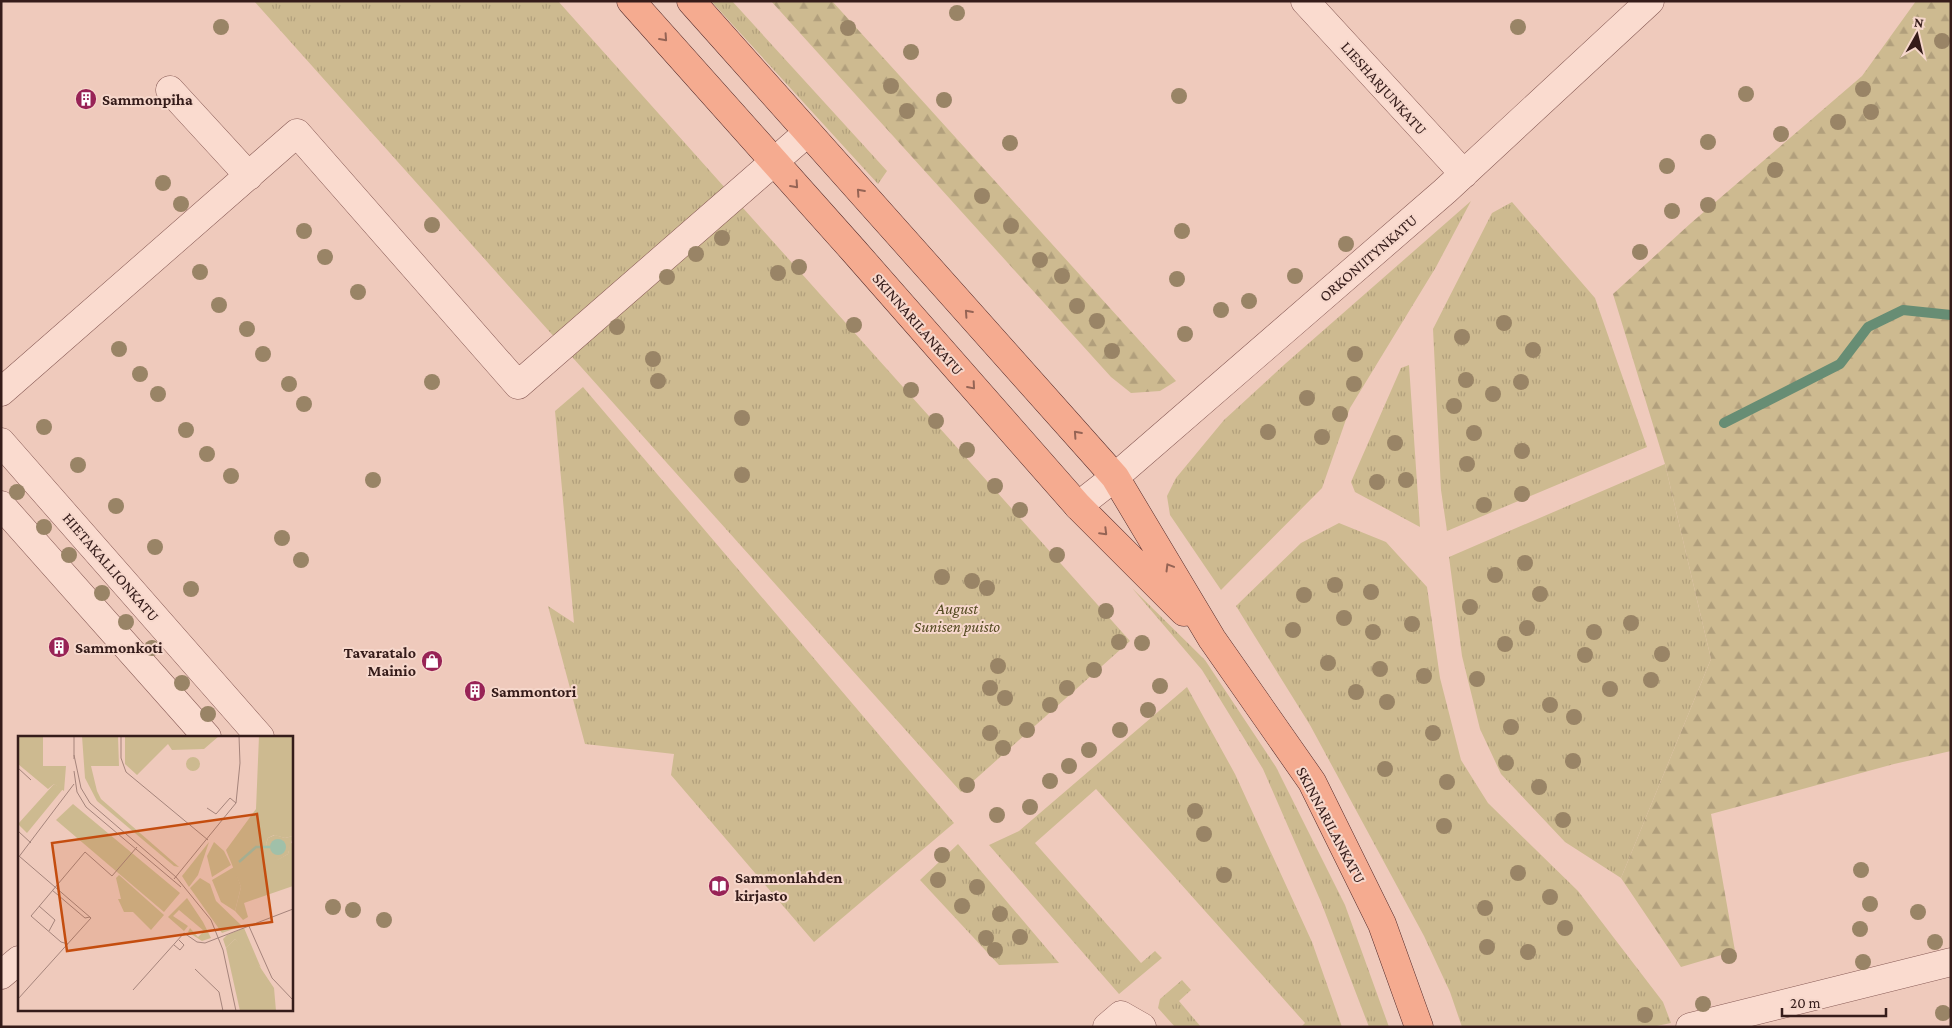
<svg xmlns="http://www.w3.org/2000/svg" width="1952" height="1028" font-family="'Crimson Pro',serif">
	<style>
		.grass { fill: url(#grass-tufts) }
		.forest { fill: url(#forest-firs) }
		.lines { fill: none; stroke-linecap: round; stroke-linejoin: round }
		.stream { stroke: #678d74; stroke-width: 10 }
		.minor-casing { stroke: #875a55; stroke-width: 29 }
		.major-casing { stroke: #542b2a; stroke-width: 29 }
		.minor { stroke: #fadbcf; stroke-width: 28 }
		.major { stroke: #f5ab90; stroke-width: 28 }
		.tree { fill: #998466 }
		.oneway { stroke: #956455 }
		.labels { text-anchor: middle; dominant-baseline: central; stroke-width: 4; stroke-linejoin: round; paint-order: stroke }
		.street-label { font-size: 16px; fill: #351c1a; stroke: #f6d7cb }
		.poi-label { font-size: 16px; font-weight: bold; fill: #351c1a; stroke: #f6d7cb; text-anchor: start }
		.park-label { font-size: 16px; font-style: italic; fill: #534a20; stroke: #f6d7cb }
		.inset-river { fill: none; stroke: #a0c0a9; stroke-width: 2.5 }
		.inset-road { fill: none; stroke: #a5847b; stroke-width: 1 }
		.view { fill: #c44d0f; fill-opacity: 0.15; stroke: #c44d0f; stroke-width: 2.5 }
		.inset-edge { fill: none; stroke: #351c1a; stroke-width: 2.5 }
	</style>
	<defs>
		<pattern id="grass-tufts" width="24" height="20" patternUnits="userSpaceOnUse" patternTransform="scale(1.25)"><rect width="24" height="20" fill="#cdba90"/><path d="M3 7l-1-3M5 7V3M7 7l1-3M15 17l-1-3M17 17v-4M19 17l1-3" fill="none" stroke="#b19f7c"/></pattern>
		<pattern id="forest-firs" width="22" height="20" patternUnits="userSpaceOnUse" patternTransform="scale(1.25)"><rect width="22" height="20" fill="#cdba90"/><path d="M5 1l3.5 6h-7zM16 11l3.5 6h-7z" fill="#b19f7c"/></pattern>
	</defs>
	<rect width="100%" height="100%" fill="#efcabc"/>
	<path class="grass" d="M254,1H558L1130,641L961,792Z
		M711,1H732L887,171L878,184Z
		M1471,201L1436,267L1350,408L1322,488L1221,590L1170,515L1167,496L1176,478L1224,420L1285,364Z
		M1512,202L1595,298L1647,447L1447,531L1441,490L1433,329L1492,213Z
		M1409,365L1420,527L1355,492L1351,482L1401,368Z
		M583,387L954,823L814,942L671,775L674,754L585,744L548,606L574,623L555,411Z
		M1665,464L1711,659L1621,878L1565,842L1501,774L1480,729L1462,656L1449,557Z
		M1339,523L1386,542L1427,587L1440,678L1461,760L1488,803L1578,891L1663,1002L1671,1023L1652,1027H1462L1450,992L1424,936L1310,725L1236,606L1301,543Z
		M1132,588L1205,660L1276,767L1345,905L1389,1027H1369L1321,902L1263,769L1202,670Z
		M1187,687L1235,774L1312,942L1342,1027H1301L1305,1023L1096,789L1035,843L1141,963L1155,951L1162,958L1119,994L989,845L1019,831Z
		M958,844L1059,963L999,965L920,880Z
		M1182,980L1191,990L1179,1001L1201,1027H1175L1158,1008L1160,999Z"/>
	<path class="forest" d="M771,1H832L1176,381L1160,391L1131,393L1111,377Z
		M1916,1H1951V751L1894,764L1711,814L1735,951L1681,967L1621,878L1711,659L1665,464L1613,294L1691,223L1862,76Z"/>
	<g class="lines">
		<path class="stream" d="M1724,423L1840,364L1868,327L1903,310L1951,315"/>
		<g class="minor-casing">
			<path id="minor" d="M1305,1L1464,174
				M170,90L249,176
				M1,392L297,133L518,385L807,133
				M1,442L260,737
				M1,505L207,737
				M1078,506L1115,477L1445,191L1650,1
				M1,975L19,960
				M1107,1027L1121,1015L1142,1027
				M1690,1027L1951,962"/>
		</g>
		<g class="major-casing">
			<path id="major" d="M631,1L854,251L1078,506L1184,612
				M691,1L1115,477L1212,639L1312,782L1382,924L1419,1027"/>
		</g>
		<use href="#minor" class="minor"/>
		<use href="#major" class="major"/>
	</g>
	<g class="tree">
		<circle cx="957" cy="13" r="8"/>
		<circle cx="221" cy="27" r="8"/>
		<circle cx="1518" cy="27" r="8"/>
		<circle cx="848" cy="28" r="8"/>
		<circle cx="1942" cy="41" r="8"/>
		<circle cx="911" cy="52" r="8"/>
		<circle cx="891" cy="86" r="8"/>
		<circle cx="1863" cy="89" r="8"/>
		<circle cx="1746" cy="94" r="8"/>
		<circle cx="1179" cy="96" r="8"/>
		<circle cx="944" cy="100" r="8"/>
		<circle cx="907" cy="111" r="8"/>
		<circle cx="1871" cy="112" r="8"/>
		<circle cx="1838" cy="122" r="8"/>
		<circle cx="1781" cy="134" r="8"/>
		<circle cx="1708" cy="142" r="8"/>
		<circle cx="1010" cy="143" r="8"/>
		<circle cx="1667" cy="166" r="8"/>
		<circle cx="1775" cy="170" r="8"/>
		<circle cx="163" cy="183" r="8"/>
		<circle cx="982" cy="196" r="8"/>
		<circle cx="181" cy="204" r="8"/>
		<circle cx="1708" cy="205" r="8"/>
		<circle cx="1672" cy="211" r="8"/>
		<circle cx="432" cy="225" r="8"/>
		<circle cx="1011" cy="226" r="8"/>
		<circle cx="304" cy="231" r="8"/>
		<circle cx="1182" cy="231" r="8"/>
		<circle cx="722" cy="238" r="8"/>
		<circle cx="1346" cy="244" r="8"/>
		<circle cx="1640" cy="252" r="8"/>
		<circle cx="696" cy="254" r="8"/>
		<circle cx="325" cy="257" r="8"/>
		<circle cx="1040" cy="260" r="8"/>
		<circle cx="799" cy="267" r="8"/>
		<circle cx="200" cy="272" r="8"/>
		<circle cx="778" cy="273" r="8"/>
		<circle cx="1062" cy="276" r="8"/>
		<circle cx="1295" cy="276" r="8"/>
		<circle cx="667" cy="277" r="8"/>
		<circle cx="1177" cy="279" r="8"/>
		<circle cx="358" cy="292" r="8"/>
		<circle cx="1249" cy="301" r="8"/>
		<circle cx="219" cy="305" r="8"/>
		<circle cx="1077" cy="306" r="8"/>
		<circle cx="1221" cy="310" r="8"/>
		<circle cx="1097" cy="321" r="8"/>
		<circle cx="1504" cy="323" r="8"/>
		<circle cx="854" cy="325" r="8"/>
		<circle cx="617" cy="327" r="8"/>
		<circle cx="247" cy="329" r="8"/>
		<circle cx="1185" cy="334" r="8"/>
		<circle cx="1462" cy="337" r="8"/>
		<circle cx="119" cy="349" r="8"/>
		<circle cx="1533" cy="350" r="8"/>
		<circle cx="1112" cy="351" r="8"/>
		<circle cx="263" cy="354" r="8"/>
		<circle cx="1355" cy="354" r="8"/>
		<circle cx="653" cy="359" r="8"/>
		<circle cx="140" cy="374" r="8"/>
		<circle cx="1466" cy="380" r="8"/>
		<circle cx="658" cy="381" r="8"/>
		<circle cx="432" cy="382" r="8"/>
		<circle cx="1521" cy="382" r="8"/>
		<circle cx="289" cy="384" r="8"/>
		<circle cx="1354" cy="384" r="8"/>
		<circle cx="911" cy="390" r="8"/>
		<circle cx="158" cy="394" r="8"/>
		<circle cx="1493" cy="394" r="8"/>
		<circle cx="1307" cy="398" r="8"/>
		<circle cx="304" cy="404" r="8"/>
		<circle cx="1454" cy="406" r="8"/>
		<circle cx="1340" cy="414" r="8"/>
		<circle cx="742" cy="418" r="8"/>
		<circle cx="936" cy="421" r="8"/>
		<circle cx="44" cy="427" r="8"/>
		<circle cx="186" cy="430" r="8"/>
		<circle cx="1268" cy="432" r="8"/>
		<circle cx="1474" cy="433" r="8"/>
		<circle cx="1322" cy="437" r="8"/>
		<circle cx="1395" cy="443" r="8"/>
		<circle cx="967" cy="450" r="8"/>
		<circle cx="1522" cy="451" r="8"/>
		<circle cx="207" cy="454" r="8"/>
		<circle cx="1467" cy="464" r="8"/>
		<circle cx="78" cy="465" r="8"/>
		<circle cx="742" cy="475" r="8"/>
		<circle cx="231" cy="476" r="8"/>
		<circle cx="373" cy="480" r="8"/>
		<circle cx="1406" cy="480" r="8"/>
		<circle cx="1377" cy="482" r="8"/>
		<circle cx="995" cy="486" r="8"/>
		<circle cx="17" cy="492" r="8"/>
		<circle cx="1522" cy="494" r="8"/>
		<circle cx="1484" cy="505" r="8"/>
		<circle cx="116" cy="506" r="8"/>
		<circle cx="1020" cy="510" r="8"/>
		<circle cx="44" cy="527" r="8"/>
		<circle cx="282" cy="538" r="8"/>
		<circle cx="155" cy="547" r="8"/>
		<circle cx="69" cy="555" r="8"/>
		<circle cx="1057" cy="555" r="8"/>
		<circle cx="301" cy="560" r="8"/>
		<circle cx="1525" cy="563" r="8"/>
		<circle cx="1495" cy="575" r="8"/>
		<circle cx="942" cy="577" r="8"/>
		<circle cx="972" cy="581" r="8"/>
		<circle cx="1335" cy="585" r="8"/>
		<circle cx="987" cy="588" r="8"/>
		<circle cx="191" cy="589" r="8"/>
		<circle cx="1371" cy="592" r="8"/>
		<circle cx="102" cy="593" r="8"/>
		<circle cx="1540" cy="594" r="8"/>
		<circle cx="1304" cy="595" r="8"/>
		<circle cx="1470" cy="607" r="8"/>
		<circle cx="1106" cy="611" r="8"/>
		<circle cx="1344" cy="618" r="8"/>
		<circle cx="126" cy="622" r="8"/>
		<circle cx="1631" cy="623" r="8"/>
		<circle cx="1412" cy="624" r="8"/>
		<circle cx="1527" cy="628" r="8"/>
		<circle cx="1293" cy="630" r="8"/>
		<circle cx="1373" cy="632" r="8"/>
		<circle cx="1594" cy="632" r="8"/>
		<circle cx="1119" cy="642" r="8"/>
		<circle cx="1142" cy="643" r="8"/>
		<circle cx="1505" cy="644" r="8"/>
		<circle cx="152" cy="648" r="8"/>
		<circle cx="1662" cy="654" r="8"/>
		<circle cx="1585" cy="655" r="8"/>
		<circle cx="1328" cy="663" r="8"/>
		<circle cx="998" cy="666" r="8"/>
		<circle cx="1380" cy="669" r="8"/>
		<circle cx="1094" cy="670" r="8"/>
		<circle cx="1424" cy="676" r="8"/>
		<circle cx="1477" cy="679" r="8"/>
		<circle cx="1651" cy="680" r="8"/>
		<circle cx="182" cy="683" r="8"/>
		<circle cx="1160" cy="686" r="8"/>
		<circle cx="990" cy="688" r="8"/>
		<circle cx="1067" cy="688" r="8"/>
		<circle cx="1610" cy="689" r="8"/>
		<circle cx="1356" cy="692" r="8"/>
		<circle cx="1005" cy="698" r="8"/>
		<circle cx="1387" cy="702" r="8"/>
		<circle cx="1050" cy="705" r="8"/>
		<circle cx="1550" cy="705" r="8"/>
		<circle cx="1148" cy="710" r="8"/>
		<circle cx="208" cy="714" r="8"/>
		<circle cx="1574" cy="717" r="8"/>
		<circle cx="1511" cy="727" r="8"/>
		<circle cx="1027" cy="730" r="8"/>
		<circle cx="1120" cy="730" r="8"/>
		<circle cx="990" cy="733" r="8"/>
		<circle cx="1433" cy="733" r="8"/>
		<circle cx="1003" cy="748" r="8"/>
		<circle cx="1089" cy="750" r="8"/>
		<circle cx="1573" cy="761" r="8"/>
		<circle cx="1506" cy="763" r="8"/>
		<circle cx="1069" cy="766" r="8"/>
		<circle cx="1385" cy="769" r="8"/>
		<circle cx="1050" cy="781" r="8"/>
		<circle cx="1447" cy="782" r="8"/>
		<circle cx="967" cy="785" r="8"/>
		<circle cx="1539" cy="787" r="8"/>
		<circle cx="1030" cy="807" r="8"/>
		<circle cx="1195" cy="811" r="8"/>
		<circle cx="997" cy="815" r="8"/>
		<circle cx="1563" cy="820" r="8"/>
		<circle cx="1444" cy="826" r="8"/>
		<circle cx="1204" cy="834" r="8"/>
		<circle cx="942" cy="855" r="8"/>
		<circle cx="1861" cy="870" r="8"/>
		<circle cx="1518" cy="873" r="8"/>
		<circle cx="1224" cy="875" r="8"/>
		<circle cx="938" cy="880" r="8"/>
		<circle cx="977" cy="887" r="8"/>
		<circle cx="1550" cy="897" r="8"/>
		<circle cx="1870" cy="904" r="8"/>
		<circle cx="962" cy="906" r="8"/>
		<circle cx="333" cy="907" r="8"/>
		<circle cx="1485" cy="908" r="8"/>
		<circle cx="353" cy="910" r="8"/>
		<circle cx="1918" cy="912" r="8"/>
		<circle cx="1000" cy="914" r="8"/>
		<circle cx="384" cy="920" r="8"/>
		<circle cx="1565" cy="928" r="8"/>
		<circle cx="1860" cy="929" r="8"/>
		<circle cx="1020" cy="937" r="8"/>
		<circle cx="986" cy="938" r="8"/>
		<circle cx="1935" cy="942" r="8"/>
		<circle cx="1487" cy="947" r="8"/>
		<circle cx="995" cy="950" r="8"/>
		<circle cx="1528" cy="952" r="8"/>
		<circle cx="1729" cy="956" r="8"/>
		<circle cx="1863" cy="962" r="8"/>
		<circle cx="1703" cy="1004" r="8"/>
		<circle cx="1943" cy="1013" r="8"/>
		<circle cx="1645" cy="1015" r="8"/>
	</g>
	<defs><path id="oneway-chevron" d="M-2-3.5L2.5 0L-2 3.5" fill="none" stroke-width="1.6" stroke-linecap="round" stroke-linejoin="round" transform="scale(1.25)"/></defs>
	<g class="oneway">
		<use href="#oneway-chevron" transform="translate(664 38) rotate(48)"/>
		<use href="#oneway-chevron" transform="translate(795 185) rotate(48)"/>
		<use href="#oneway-chevron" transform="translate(860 192) rotate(-132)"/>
		<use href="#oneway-chevron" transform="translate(968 313) rotate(-132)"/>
		<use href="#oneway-chevron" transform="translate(972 386) rotate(49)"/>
		<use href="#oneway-chevron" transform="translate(1077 434) rotate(-132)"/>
		<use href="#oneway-chevron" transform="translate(1104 532) rotate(45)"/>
		<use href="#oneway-chevron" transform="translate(1169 567) rotate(-121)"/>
	</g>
	<defs>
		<g id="building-disc" transform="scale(1.125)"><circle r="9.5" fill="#982356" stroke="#f6d7cb"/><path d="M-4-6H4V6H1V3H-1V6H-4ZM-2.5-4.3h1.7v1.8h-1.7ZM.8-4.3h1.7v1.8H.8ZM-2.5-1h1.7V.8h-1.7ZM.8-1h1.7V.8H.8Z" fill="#fff"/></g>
		<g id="shop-disc" transform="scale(1.125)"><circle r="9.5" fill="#982356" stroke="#f6d7cb"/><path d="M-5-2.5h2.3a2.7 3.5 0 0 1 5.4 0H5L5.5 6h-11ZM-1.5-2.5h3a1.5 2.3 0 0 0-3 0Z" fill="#fff"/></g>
		<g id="library-disc" transform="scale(1.125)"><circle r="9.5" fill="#982356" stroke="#f6d7cb"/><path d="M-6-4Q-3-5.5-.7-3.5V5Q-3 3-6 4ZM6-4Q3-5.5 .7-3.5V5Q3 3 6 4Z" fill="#fff"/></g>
	</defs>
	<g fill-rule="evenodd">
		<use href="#building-disc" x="86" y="99"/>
		<use href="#building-disc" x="59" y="647"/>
		<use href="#shop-disc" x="432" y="661"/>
		<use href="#building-disc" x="475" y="691"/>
		<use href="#library-disc" x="719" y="886"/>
	</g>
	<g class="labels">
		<g class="street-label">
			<text transform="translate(1384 88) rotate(48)">LIESHARJUNKATU</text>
			<text transform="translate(1368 258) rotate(-41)">ORKONIITYNKATU</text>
			<text transform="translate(918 324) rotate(49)">SKINNARILANKATU</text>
			<text transform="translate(111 567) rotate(49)">HIETAKALLIONKATU</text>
			<text transform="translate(1331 825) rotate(62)">SKINNARILANKATU</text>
		</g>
		<g class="poi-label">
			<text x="102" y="99">Sammonpiha</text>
			<text x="75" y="647">Sammonkoti</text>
			<text x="416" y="652" text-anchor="end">Tavaratalo<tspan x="416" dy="18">Mainio</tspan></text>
			<text x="491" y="691">Sammontori</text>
			<text x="735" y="877">Sammonlahden<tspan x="735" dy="18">kirjasto</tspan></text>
		</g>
		<g class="park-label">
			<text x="957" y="608">August<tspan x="957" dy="18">Sunisen puisto</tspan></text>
		</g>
	</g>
	<g transform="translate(18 736)">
		<rect width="275" height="275" fill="#efcabc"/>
		<path d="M168 28a7 7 0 1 1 14 0a7 7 0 1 1-14 0ZM36,48L45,53L9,97L0,88ZM55,68L162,157L146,176L38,84ZM257,99L267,102L275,100L270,118L258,125L248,108L250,102ZM191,106L180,139L171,151L164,140ZM196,106L206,115L213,129L194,141L189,120ZM216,131L223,151L217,175L203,166L194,144ZM101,139L146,179L133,194L115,176H106L100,163H103L98,142ZM182,142L192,148L198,165L224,190L204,197L172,152ZM169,162L185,186L193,202L184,205L170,196L172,192L180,201L186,195L161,174L155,180L170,190L166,195L150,181ZM226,192L243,232L217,203L208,212L205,203L209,199Z" fill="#cdba90"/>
		<path d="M0,0H25V30H48L46,55L36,48L30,53L0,28ZM64,0H100L101,30H73L79,55L83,63L161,131L156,130L79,65L67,42ZM107,0H201L186,13L154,14L150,8L119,39L107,28ZM241,0H275V100L267,102L256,99L250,102L248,108L259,124L270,118L272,108L275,106V150L226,167L230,181L225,184L217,175L223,151L208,114L238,73ZM217,203L232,216L256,252L258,275H222L208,212Z" fill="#cdba90"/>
		<path d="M252 111a8 8 0 1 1 16 0a8 8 0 1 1-16 0Z" fill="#a0c0a9"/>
		<path class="inset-river" d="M221,126L238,111H252"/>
		<path class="inset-road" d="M103,0V22L108,36L190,104M56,19L63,52L72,67L158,141L193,184L205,214L218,275M56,23V0M0,32L13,44M56,35L59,56L68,71L163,151M189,72L198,78L212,62L218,67M0,95L13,107M0,122L56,48M156,143L218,67L222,27L221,0M34,154L67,182L72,181M21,170L37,184L31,195M230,188L254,242L275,264M50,208L43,206L13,180L67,116L94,140L119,111M156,209L162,214L166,209L161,204M177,233L201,256L205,275M115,254L166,197L179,206L187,207L275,173M0,263L73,182L1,120"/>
		<path class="view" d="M239,78L254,186L49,215L34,107Z"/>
		<rect width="275" height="275" class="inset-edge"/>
	</g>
	<rect width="1952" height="1028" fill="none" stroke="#351c1a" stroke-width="5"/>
	<g transform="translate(1917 35) rotate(8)" stroke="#f6d7cb" stroke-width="4" paint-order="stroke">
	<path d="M0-4L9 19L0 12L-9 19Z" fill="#351c1a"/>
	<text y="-8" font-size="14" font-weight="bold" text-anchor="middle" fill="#351c1a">N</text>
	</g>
	<path d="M1782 1008v8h104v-8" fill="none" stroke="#351c1a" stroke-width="2.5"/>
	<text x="1790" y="1008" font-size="15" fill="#351c1a" stroke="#f6d7cb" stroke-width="4" paint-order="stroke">20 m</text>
</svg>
